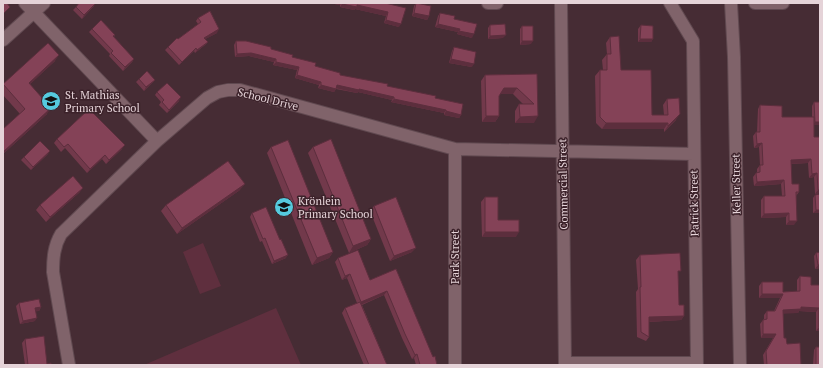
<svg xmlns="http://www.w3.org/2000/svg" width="823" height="368" font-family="'PT Serif',serif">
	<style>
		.green { fill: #5f2f3e }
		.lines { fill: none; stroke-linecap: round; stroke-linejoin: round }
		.minor-casing { stroke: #604950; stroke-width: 14 }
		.minor { stroke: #80636a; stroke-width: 12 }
		.wall { fill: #72394b }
		.shaded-wall { fill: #5c2e3d }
		.building { fill: #844257; stroke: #5c2e3d }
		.labels { text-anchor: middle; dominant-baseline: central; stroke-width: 3; stroke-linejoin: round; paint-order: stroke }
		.poi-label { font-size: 11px; fill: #e5d3d8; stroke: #3c222a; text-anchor: start }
		.street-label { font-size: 11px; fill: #e5d3d8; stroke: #3c222a }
	</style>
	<rect width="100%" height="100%" fill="#462c34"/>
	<path class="green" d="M203,243L221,286L200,294L183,252Z
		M276,308L301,365H144Z"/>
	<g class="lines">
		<g class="minor-casing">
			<path id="minor" d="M25,3L157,141
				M488,3H497
				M561,3L565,365
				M670,3L693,41L697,365
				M731,3L734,57L740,365
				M755,3H783
				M3,40L44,3
				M455,149V365
				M565,363H697
				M69,365L53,272C53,258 54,246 61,234L157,141L207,98L218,92L228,90H240L455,149L694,154"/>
		</g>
		<use href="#minor" class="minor"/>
	</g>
	<path class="wall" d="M329,3H385L399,27L384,23L386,16L355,9L354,10L340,7V5Z
		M416,3L429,16L427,20L412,16L414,6Z
		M94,6L82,19L73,10L76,7Z
		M440,13L454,19L472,38L457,34L458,32L435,27L438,16Z
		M198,18L217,33L205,39L208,42L205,45L195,53L194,51L179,65L165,50L168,47L198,24L196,21Z
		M490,25L503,38L488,39V28Z
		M641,25L653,39L651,42H638V29Z
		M522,26L531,44L520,45V29Z
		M92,29L115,35L114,37L134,59L132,62L123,71L109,56L110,54L89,32Z
		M610,37L621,70L652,115H664L663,105L667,99L676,120L664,132V129H602L596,123L595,76L600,70H603L602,60L607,54L606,43Z
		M236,41L271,49L292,57L315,66L340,75L435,98L461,115L459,118L444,115V113L391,102L392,100L358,92L357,93L336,89L334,92L318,88L319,85L295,78L297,70L273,65L274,62L249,56L235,57L234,45Z
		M48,43L55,61L30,84L47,114L3,154V129L20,114L3,95V85Z
		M454,47L472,67L449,63L452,51Z
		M537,74L534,123H515V111L519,104H523L513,94H500L499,96V116L495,122H482L481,81L485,75Z
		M139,79L155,80L144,91L136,82Z
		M157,92L179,101L167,113L159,105L161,102L155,95Z
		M814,102L820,125H814V137L820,193L815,194L814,177L809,178L808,163L791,164L792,184L799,192L796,196L794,225H786V217L761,218V200L764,196H782L781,184L754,186L753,177L756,173H757V169L760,165L759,147L754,148L753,136L756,132H757L758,109L760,105L782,117H812V106Z
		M57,139L122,149L106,164L102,159L87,173L65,148L61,152L54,143Z
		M271,147L333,252L329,258L312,265L267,153Z
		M313,147L371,239L367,245L349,253L308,153Z
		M50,151L47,155L31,170L21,160L24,157Z
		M240,190L177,234L161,211L166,205Z
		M80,192L46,222L36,210L40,205Z
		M820,194V213H813V198L815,195Z
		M485,197L498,220L516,237H482L481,202Z
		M374,206L412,252L390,261L370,211Z
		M252,213L280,240L286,258L272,264L262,241L260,242L250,217Z
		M820,252V268L815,269L814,256L816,253Z
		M640,255L678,274L679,305L684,316L681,320L649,322V337L646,341L637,337L636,292L638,289L636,260Z
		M338,258L370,280L396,269L433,357L437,365H416L414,358L412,359L402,338L384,295L362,305L387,365H364L342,313L345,308L357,303L347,278L342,280L335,262Z
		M800,276L811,285H820V331H816V312L799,311L798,313H783L784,338L787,344L801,365H764L763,355L773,338H761L760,324L763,320L764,319V315L767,311H774L780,298H759V286L762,282L783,292L797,291V280Z
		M19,303L41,307L39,311H36L35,321L20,324L16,306Z
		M25,339L47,364L51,365H25L22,343Z
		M816,347L820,365H813L814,350Z"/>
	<path class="shaded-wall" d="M96,3L94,6L82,19L84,15Z
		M329,3H341L340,5Z
		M342,4L357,5L388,12L386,16L355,9L354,10L340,7Z
		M414,13L429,16L427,20L412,16Z
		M386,20L401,24L399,27L384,23Z
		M438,24L460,29L458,32L435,27Z
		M219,29L217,33L202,41L204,38Z
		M459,31L474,34L472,38L457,34Z
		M506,35L503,38L488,39L490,36Z
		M640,39H653L651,42H638Z
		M522,41H533L531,44L520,45Z
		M208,42L205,45L195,53L197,50Z
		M196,48L194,51L179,65Z
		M251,53L276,59L274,62L249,56L235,57L237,54Z
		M59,55L55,61L25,89L29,83Z
		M134,59L132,62L123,71L125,67Z
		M451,59L474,64L472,67L449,63Z
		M276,62L299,67L297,70L273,65Z
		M297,75L321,82L319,85L295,78Z
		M155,80L144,91L146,87Z
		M321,85L336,89L334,92L318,88Z
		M337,85L359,89L394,97L392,100L358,92L357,93L335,88Z
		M504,88H517L513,94H500Z
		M181,97L179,101L167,113L169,110Z
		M394,99L446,110L444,113L391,102Z
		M51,108L47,114L3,154V152Z
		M446,111L461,115L459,118L444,115Z
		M680,114L676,120L664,132L668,126Z
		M486,116H499L495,122H482Z
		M538,116L534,123H515L520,117Z
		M815,122H820V125H812Z
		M606,123H668L664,129H602Z
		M762,143L759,147L754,148L757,144Z
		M125,145L122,149L106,164L109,160Z
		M50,151L47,155L31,170L33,167Z
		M105,155L102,159L87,173L90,169Z
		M811,159L808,163L788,164L791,160Z
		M817,173L814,177L809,178L812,174Z
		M784,180L781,184L754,186L757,182Z
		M245,184L240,190L177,234L182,228Z
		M83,188L80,192L46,222L50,217Z
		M818,190H820V193L815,194Z
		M816,210H820V213H813Z
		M789,213L786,217L761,218L764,214Z
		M789,221H797L794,225H786Z
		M485,232H519L516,237H482Z
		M371,239L367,245L349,253L353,246Z
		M416,248L412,252L390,261L394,256Z
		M333,252L329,258L312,265L317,258Z
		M288,255L286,258L272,264L274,261Z
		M818,265H820V268L815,269Z
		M350,274L347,278L342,280L345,276Z
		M387,291L384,295L358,306L361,302Z
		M762,294H783L780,298H759Z
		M41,307L39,311L33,312L35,308Z
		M801,307L819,308L816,312L799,311L798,313L780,314L783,310Z
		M684,316L681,320L646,322L649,317Z
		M37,318L35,321L20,324L23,321Z
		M819,327H820V331H816Z
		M763,334H776L773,338H761Z
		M417,354L414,358L412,359L415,355Z"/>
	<path class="building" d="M3,3H7L10,7L3,14Z
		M79,3H96L84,15L76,7Z
		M342,3H385L406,8L401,24L386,20L388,12L357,5V7L342,4Z
		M416,3L431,6L429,16L414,13Z
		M210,11L219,29L204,38L208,42L197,50L196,48L182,62L168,47L177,38L178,39L201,22L198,18Z
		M440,13L455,16L454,19L477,24L474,34L459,31L460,29L438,24Z
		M101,20L115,35L113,36L134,59L125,67L111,53L113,51L92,29Z
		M505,24L506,35L490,36V25Z
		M641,25L653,26V39H640Z
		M522,26H533V41H522Z
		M619,36L621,70H651L652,115H668L667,99L679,98L680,114L668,126V123H606L600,117V70H607V54H611L610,37Z
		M236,41H246L271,47V49L293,55L292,57L316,63L315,66L340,73V75L388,84L387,86L436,96L435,98L463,104L461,115L446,111V110L394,99V97L359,89V90L337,85L336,89L321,85V82L297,75L299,67L276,62V59L251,53L237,54Z
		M48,43L59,55L29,83L51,108L3,152V129L25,109L3,84Z
		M454,47L476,52L474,64L451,59Z
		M147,71L155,80L146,87L139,79Z
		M537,74L538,116L520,117L519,104H534L517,88H504L499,96V116H486L485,75Z
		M167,83L181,97L169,110L162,102L164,100L157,92Z
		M814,102H820V122H815Z
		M760,105L782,106V117H814V137H820V190H818L817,173L812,174L811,159L791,160L792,184H799V192H796L797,221H789V213L764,214V196H785L784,180L757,182L756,173L760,172V165H763L762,143L757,144L756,132H760Z
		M89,109L125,145L109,160L105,155L90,169L68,144L64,147L57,139Z
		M331,139L371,239L353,246L313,147Z
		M288,140L333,252L317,258L271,147Z
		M40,141L50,151L33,167L24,157Z
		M228,161L245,184L182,228L166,205Z
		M73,176L83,188L50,217L40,205Z
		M820,194V210H816L815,195Z
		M396,197L416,248L394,256L374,206Z
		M485,197H498V220H519V232H485Z
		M266,207L280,240L281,239L288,255L274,261L265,238L263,239L252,213Z
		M358,250L370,280L396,269L433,357L435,356L437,365H420L417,354L415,355L405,334L387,291L361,302L350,274L345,276L338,258Z
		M820,252V265H818L816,253Z
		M680,253L681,271H678L679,305H684V316L649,317V337L641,332L640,287H641L640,255Z
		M800,276L811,277V285H820V327H819V308L801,307V309L783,310L784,338H786L787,344L800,343L801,365H767L766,351L776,334H763V320L767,319V311H775L783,294H762V282H783V292L800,291Z
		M39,299L41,307L35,308L37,318L23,321L19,303Z
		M360,302L387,365H369L345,308Z
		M44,336L47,364L51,363V365H28L25,339Z
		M816,347H820V365H816Z"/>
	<defs>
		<g id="school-disc" transform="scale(1)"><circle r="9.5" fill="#55cade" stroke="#3c222a"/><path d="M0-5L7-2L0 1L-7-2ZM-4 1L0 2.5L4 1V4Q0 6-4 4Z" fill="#111"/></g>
	</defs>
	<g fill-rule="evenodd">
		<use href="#school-disc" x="51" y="101"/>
		<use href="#school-disc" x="284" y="207"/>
	</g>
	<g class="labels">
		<g class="poi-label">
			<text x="65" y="95">St. Mathias<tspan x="65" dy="13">Primary School</tspan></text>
			<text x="298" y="201">Krönlein<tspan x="298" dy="13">Primary School</tspan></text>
		</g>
		<g class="street-label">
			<text transform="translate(268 99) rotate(14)">School Drive</text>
			<text transform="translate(563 184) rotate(-91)">Commercial Street</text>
			<text transform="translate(736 184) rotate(-91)">Keller Street</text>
			<text transform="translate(694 203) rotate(-91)">Patrick Street</text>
			<text transform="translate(455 257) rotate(-90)">Park Street</text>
		</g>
	</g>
	<rect width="823" height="368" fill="none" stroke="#e5d3d8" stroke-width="8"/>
</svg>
